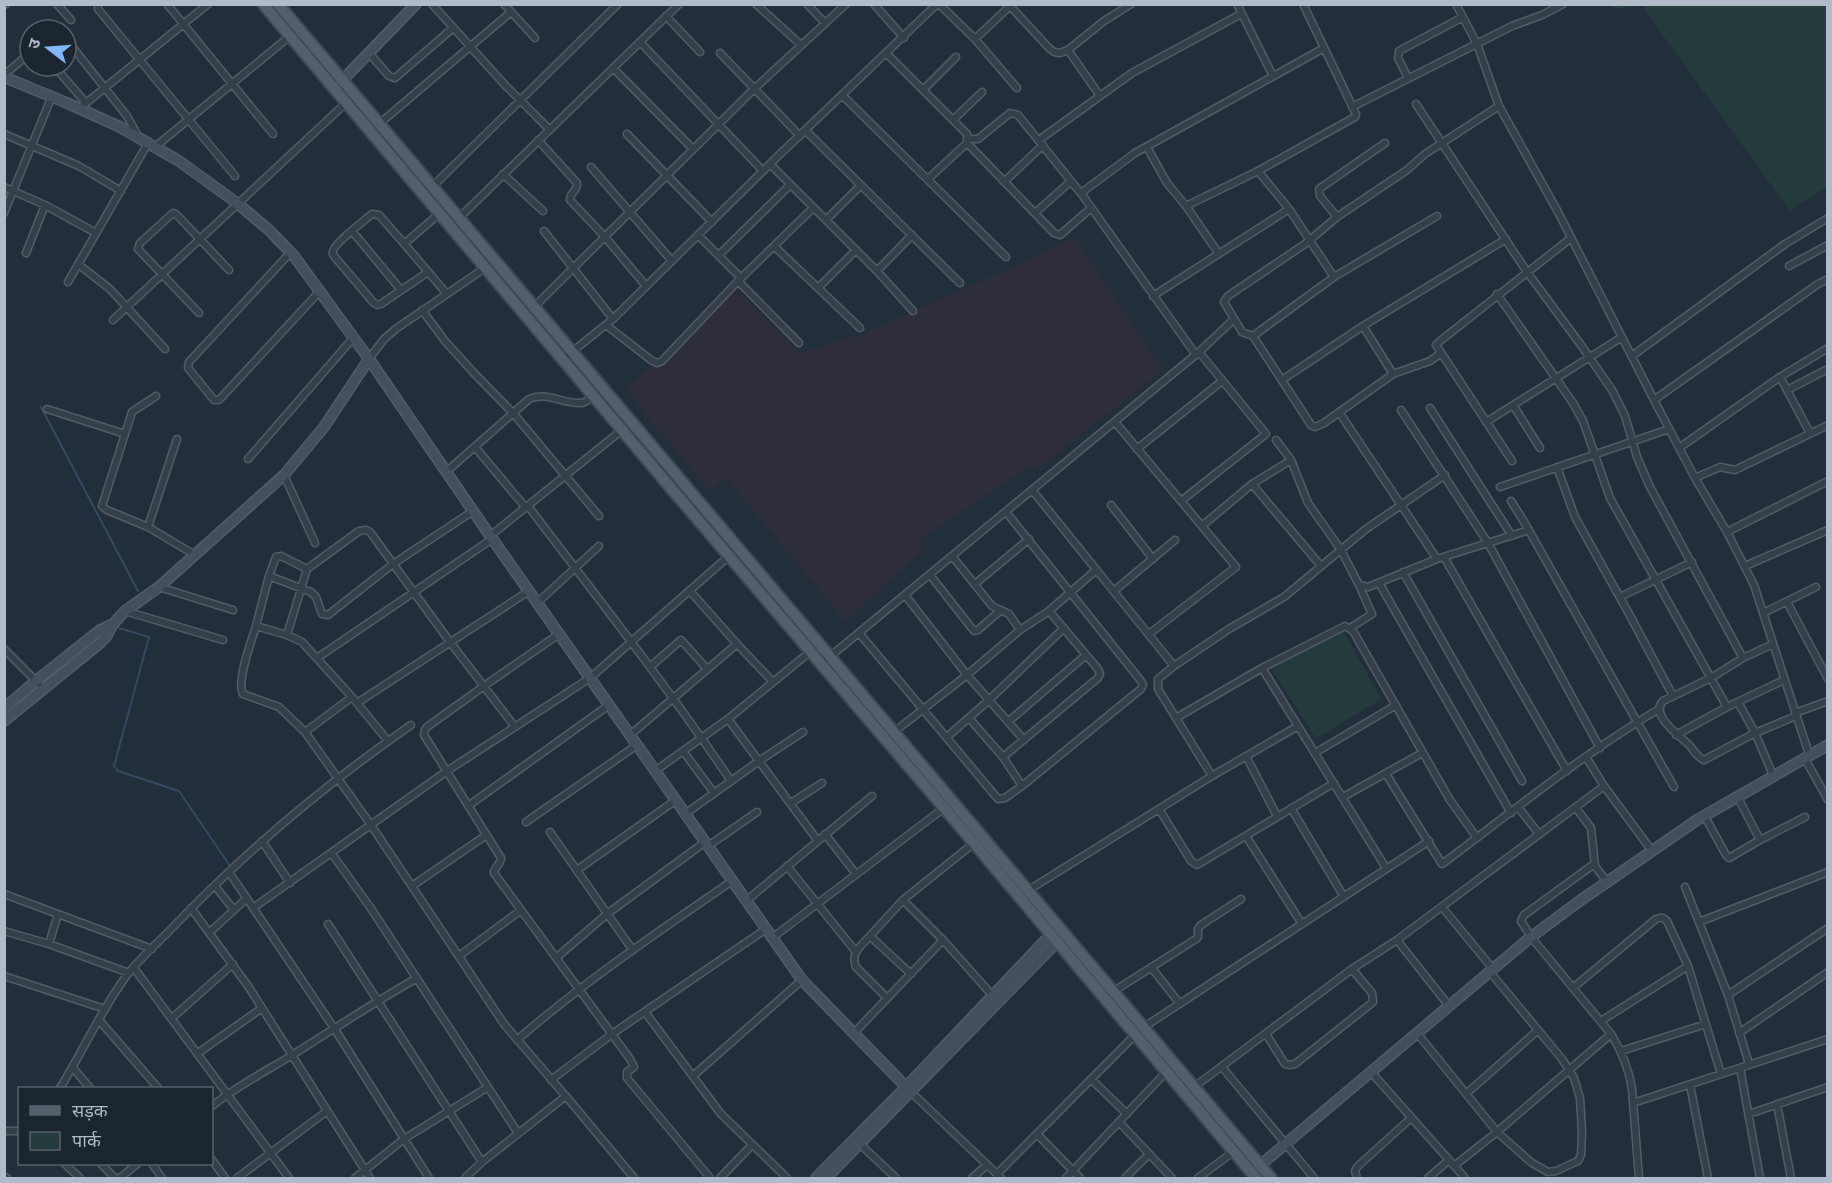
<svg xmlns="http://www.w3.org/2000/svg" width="1832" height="1183" font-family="Jost,'Noto Sans Devanagari',sans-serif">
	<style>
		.medical { fill: #2e2d3c }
		.green { fill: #233b3c }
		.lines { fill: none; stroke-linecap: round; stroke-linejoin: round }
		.stream { stroke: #344a63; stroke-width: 2 }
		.street-casing { stroke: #535d69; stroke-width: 9 }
		.secondary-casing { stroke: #535d69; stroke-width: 12 }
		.primary-casing { stroke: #3e4955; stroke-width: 14 }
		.street { stroke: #35404c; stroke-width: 6 }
		.secondary { stroke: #434f5f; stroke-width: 9 }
		.primary { stroke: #535f6c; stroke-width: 10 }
	</style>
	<rect width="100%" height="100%" fill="#212e3b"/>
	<path class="medical" d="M1074,236L1163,370L1038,469L1032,464L918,541L922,552L845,621L725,477L710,492L625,389L736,289L800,353L865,333L1017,265Z"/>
	<path class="green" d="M1612,5H1827V187L1790,211L1641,5L1614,9Z
		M1344,631L1381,699L1316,739L1270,667Z"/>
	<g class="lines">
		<path class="stream" d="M41,407L138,591
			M119,628L149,637L114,766L118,771L179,791L230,866"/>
		<g class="street-casing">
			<path id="street" d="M57,4L71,20
				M98,4V9L235,176
				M167,4L273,134
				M432,4L504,84L549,129
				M504,4L535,38
				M756,4L801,45
				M807,4L825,23
				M874,4L904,38
				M939,4L975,39L1017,88
				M1237,4L1273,76
				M1456,4L1477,44L1499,106L1558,212L1654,400L1695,478L1727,532L1754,585L1809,754
				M4,5L6,4
				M1010,6L1049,48L1054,52L1060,53L1068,50L1104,21L1131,4
				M666,16L700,52
				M66,39L127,116L139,138
				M975,39L1011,5
				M640,42L763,171
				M1068,50L1100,96
				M369,53L389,76L395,78L453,28
				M720,53L800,136
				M887,54L967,134V143L1054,233L1060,235L1091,208
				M54,66L86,103
				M613,68L693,149
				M4,75L30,53
				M1408,78L1398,58L1399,51L1463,17
				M923,90L956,57
				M843,96L1006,257
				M1416,104L1527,272L1581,345L1612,390L1625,416L1637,457L1650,487L1743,658
				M1352,107L1512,26L1542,15L1563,4
				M80,108L208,4
				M953,120L982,92
				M379,124L511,12
				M806,131L960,283
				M4,134L79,166L121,191
				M627,134L712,222
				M968,139H978L1010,113L1018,115L1083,196L1196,355
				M538,140L577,183C578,191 569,193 570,200L605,237L646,286
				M1039,140L1132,73L1241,14
				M155,147L290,36
				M1147,147L1167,183L1186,206L1219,254
				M770,164L877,271L913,311
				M591,167L672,261
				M1258,171L1289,209L1334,277
				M503,174L543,211
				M928,179L967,143
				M1004,182L1043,145
				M433,186L618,4
				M4,187L45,205L96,233
				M1081,193L1135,153L1324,48
				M1186,206L1258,171L1355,117L1356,114L1303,4
				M4,213L52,96
				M1035,213L1071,181
				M1337,217L1320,196L1319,189L1385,143
				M459,218L679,4
				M826,220L861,185
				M352,231L401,290
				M544,231L613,319
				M698,235L741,278
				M404,244L440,213
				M774,246L860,328
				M291,252L189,362L188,368L214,400H219L320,291
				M26,253L45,205
				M719,255L790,185
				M78,264L110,289L165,349
				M1789,266L1828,245
				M877,271L912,235
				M428,272L381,304L377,305L373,302L334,256C333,255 332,253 333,252C333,244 365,220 372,214L379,215C402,241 424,267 447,294
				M738,281L799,343
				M68,282L148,143
				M818,288L856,250
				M1497,294L1573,403L1583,421L1610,498L1727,707
				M1153,296L1289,209
				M534,307L754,89L846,4
				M422,310L445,341L473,372L513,413L599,516
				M199,313L138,249L140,243L173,213L176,214L229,270
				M113,320L347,102
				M606,325L651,360L657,363L662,361L738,281L813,208
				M1363,326L1393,374
				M1253,336L1334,277L1437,216
				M1441,353L1430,361L1393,374L1324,423L1315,427L1311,425L1253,336L1242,332L1224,302L1228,296L1305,244L1337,217L1407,170L1425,154L1499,106
				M1632,356L1785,244L1828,218
				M369,359L384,339L397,328L485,268
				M563,359L613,319L776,158L937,4
				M1780,377L1810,433
				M1282,380L1363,326L1506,239
				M1787,390L1828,369
				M1654,400L1818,284L1828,279
				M1513,405L1540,448
				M1430,408L1512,536
				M47,409L125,434
				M1401,410L1488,543L1600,748
				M1339,412L1437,559
				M1115,422L1236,567L1149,634
				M1486,422L1622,337
				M177,439L148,527L195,555
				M1276,440L1291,460L1308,503L1341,550L1359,585L1368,587L1437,559L1529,530
				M475,447L526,508
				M1679,448L1780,377L1828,348
				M1137,449L1222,381
				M248,459L354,337
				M1512,461L1436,345L1440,341L1571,238
				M1557,467L1575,517L1628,612L1673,696
				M446,472L529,399C546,391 563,404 580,403C585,403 590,399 594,396
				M284,475L315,543
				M1695,478L1720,467L1735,470L1828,425
				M1252,484L1321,566
				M1500,487L1669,429
				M1032,490L1174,666
				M1181,501L1266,434L1199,352
				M1511,501L1523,520L1674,787
				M1111,505L1153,559
				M528,506C597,597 667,686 731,781
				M1202,526L1252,484L1291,460
				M148,527L107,510L102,506L132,412L156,396
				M1727,532L1828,481
				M490,536L622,430
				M952,556L992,606L1009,614L1020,630
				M1444,557L1567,771
				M1745,566L1828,530
				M1403,572L1522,781
				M930,575L974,631L978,630L1001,610
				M269,576L311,592L316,597L322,614L328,615L393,564L473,511
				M1379,583L1511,813
				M975,584L1029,539
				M159,587L233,610
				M690,591L737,644L773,682
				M1114,591L1175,540
				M905,595L967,675L1024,740
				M1620,597L1692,562
				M1787,602L1828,679
				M537,603L599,546
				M125,611L223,640
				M1763,613L1816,587
				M256,626L269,576L276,557L281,556L307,569L359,531L366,530L370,532L450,642L515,727
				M1350,628L1372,614L1359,585
				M859,633L998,799L1005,798L1022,786L1141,689L1143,685L1141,681L1006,512
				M559,634L484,686L427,727L425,730L424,735L501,858L500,862L494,871V873L630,1059L634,1067L627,1072V1078L710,1178
				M287,635L307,569
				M1773,644L1743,658L1711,678L1663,701C1650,714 1677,734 1687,743C1693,748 1696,757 1704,760L1755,733L1796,716
				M4,649L39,684
				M317,658L492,539
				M821,664L1199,352L1233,320
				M650,667L681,640L707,669
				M1262,668L1386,868
				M1738,702L1755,733L1773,775
				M357,703L529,591
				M1795,713L1828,701
				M969,718L1003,757L1022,786
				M1176,718L1262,668L1345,626L1353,631L1450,800L1477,838
				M728,719L818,841
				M1009,721L1086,655
				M305,732L352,697
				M894,732L967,675L1020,630L1049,611L1096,570
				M630,735L737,644
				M1676,735L1727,707L1784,680
				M947,737L989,700L1064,628
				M388,741L352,697L302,642L287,635L256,626C252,640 236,681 243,694L279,707L305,732L371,825L504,1024L580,1113L634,1178
				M683,751L714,793
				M1315,753L1396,705
				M1246,756L1277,816
				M1003,757L1098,678L1100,674L1098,669L1049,611
				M1586,757L1604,786L1652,851
				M1804,757L1828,800
				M655,771L728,719L811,651
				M1386,774L1442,864C1513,811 1583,754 1659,709
				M1212,776L1158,689V679L1174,666L1229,629L1284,597L1366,529L1445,475
				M1737,796L1760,840
				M1343,797L1422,753
				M791,803L822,783
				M468,806L609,705
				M1518,807L1539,834
				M1291,808L1344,897
				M1576,808L1591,828L1595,866L1607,882
				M1159,809L1191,861L1197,865L1334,783
				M685,814L759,761L803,732
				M1704,815L1726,855L1729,858L1760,840L1805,817
				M526,822L637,745
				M550,832L632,949
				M825,834L856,874
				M1246,836L1302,924
				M262,841L290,883
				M708,846L757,812
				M332,854L370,907L518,1133
				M1594,864L1524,915L1521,921L1531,937L1611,1034C1622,1052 1629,1068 1632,1089L1639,1178
				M787,866L856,952
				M577,870L676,800
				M229,872L334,1028L429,1178
				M215,886L234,910
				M412,886L485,836
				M1685,887L1728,995L1749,1064
				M1027,891L1212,776L1298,726
				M4,894L152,949
				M903,900L943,940L992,995
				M746,901L872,796
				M1442,907L1493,969
				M191,908L248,986L370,1178
				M253,908L447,771L590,678L729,556
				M1699,922L1828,872
				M328,924L482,1162
				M4,931L49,944L129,973
				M210,932L247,898
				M870,936L903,900L974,843
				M772,938L944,808
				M1397,940L1449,1006
				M49,944L58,914
				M459,956L521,910
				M556,958L607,914L705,842
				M1151,967L1180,1004
				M134,968L289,1178
				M4,976L105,1009
				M1574,987L1656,919C1661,917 1663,917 1667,921L1688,966L1721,1074
				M1114,991L1196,939L1198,937V929L1201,925L1241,899
				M1728,995L1828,928
				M887,998L856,967C850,953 861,946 870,936L911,974
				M645,1012L721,1114L787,1178
				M172,1018L233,964
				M99,1020L158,1088
				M1601,1021L1688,966
				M1144,1027L1429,841
				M854,1033L943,940
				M1417,1033L1497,1132L1532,1163L1548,1172L1556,1171L1578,1161L1581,1155L1582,1132L1580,1098L1574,1078L1562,1059L1490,972
				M1739,1033L1828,972
				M1266,1034L1285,1064L1290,1065L1295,1064L1373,1002L1372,993L1352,969
				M517,1040C585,981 659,931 732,881
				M1621,1051L1706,1024
				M198,1053L262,1008
				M1222,1067L1314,1178
				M73,1068L90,1088
				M1740,1068L1760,1178
				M1371,1072L1465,1178
				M693,1076L802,980
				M1091,1079L1127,1114
				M551,1080L612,1034L766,929
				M1690,1085L1708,1178
				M1194,1087L1352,969L1397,940L1604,786
				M60,1088C83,1051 101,1010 127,975C141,957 159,942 175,925C246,851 326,784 411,725
				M912,1093L1001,1178
				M1466,1094L1538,1030
				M1633,1103L1828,1039
				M1777,1104L1791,1178
				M212,1106C237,1086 266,1071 294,1054C335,1028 375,1002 417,978
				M1749,1114L1828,1087
				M1119,1122L1172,1178
				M4,1131H20
				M1037,1134L1080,1178
				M860,1144L896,1178
				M212,1160L225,1178
				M65,1164L80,1178
				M101,1164L115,1178
				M152,1164L162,1178
				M1454,1166L1497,1132L1611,1034
				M997,1174L1135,1035
				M4,1176L7,1178
				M120,1178L137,1164
				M237,1178L327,1111
				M355,1178L404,1139L488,1087
				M465,1178L482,1162L566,1096
				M720,1178L752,1145
				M972,1178L987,1165
				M1066,1178L1166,1072
				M1125,1178L1149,1154
				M1198,1178L1233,1152
				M1357,1178L1355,1171L1357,1167L1411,1118
				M1428,1178L1449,1160"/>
		</g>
		<g class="secondary-casing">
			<path id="secondary" d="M4,77L67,103L120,127L179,161L237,203L269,230L294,256L369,359L484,527L802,980L912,1093
				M335,88L416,4
				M4,708L36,681L100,630L113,624
				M4,721L100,643L106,637L113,624L125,611L159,587L284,475L324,427L369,359
				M1251,1173L1531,937L1581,900L1697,820L1828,745
				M816,1178L906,1087L1055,930
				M826,1178L1061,938"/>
		</g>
		<g class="primary-casing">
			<path id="primary" d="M263,4L670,487L974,843L1256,1178
				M278,4L1271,1178"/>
		</g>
		<use href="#street" class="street"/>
		<use href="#secondary" class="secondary"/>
		<use href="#primary" class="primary"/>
	</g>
	<rect width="1832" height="1183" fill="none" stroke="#b0bac8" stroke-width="12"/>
	<rect x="18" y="1087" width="195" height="78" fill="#1a2530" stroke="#56616d" stroke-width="1.5"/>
	<rect x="30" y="1106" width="30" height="9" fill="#535f6c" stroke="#56616d" stroke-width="1.5"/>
	<text x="72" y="1117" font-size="18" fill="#b0bac8">सड़क</text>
	<rect x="30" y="1132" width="30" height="18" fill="#233b3c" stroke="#56616d" stroke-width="1.5"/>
	<text x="72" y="1147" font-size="18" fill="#b0bac8">पार्क</text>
	<g transform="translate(48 48) rotate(287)"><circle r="28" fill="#1a2530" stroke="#56616d" stroke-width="1.5"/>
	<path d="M0-4.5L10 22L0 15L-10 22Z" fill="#81b7fb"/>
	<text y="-9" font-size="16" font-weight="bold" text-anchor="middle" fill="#b0bac8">उ</text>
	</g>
</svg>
